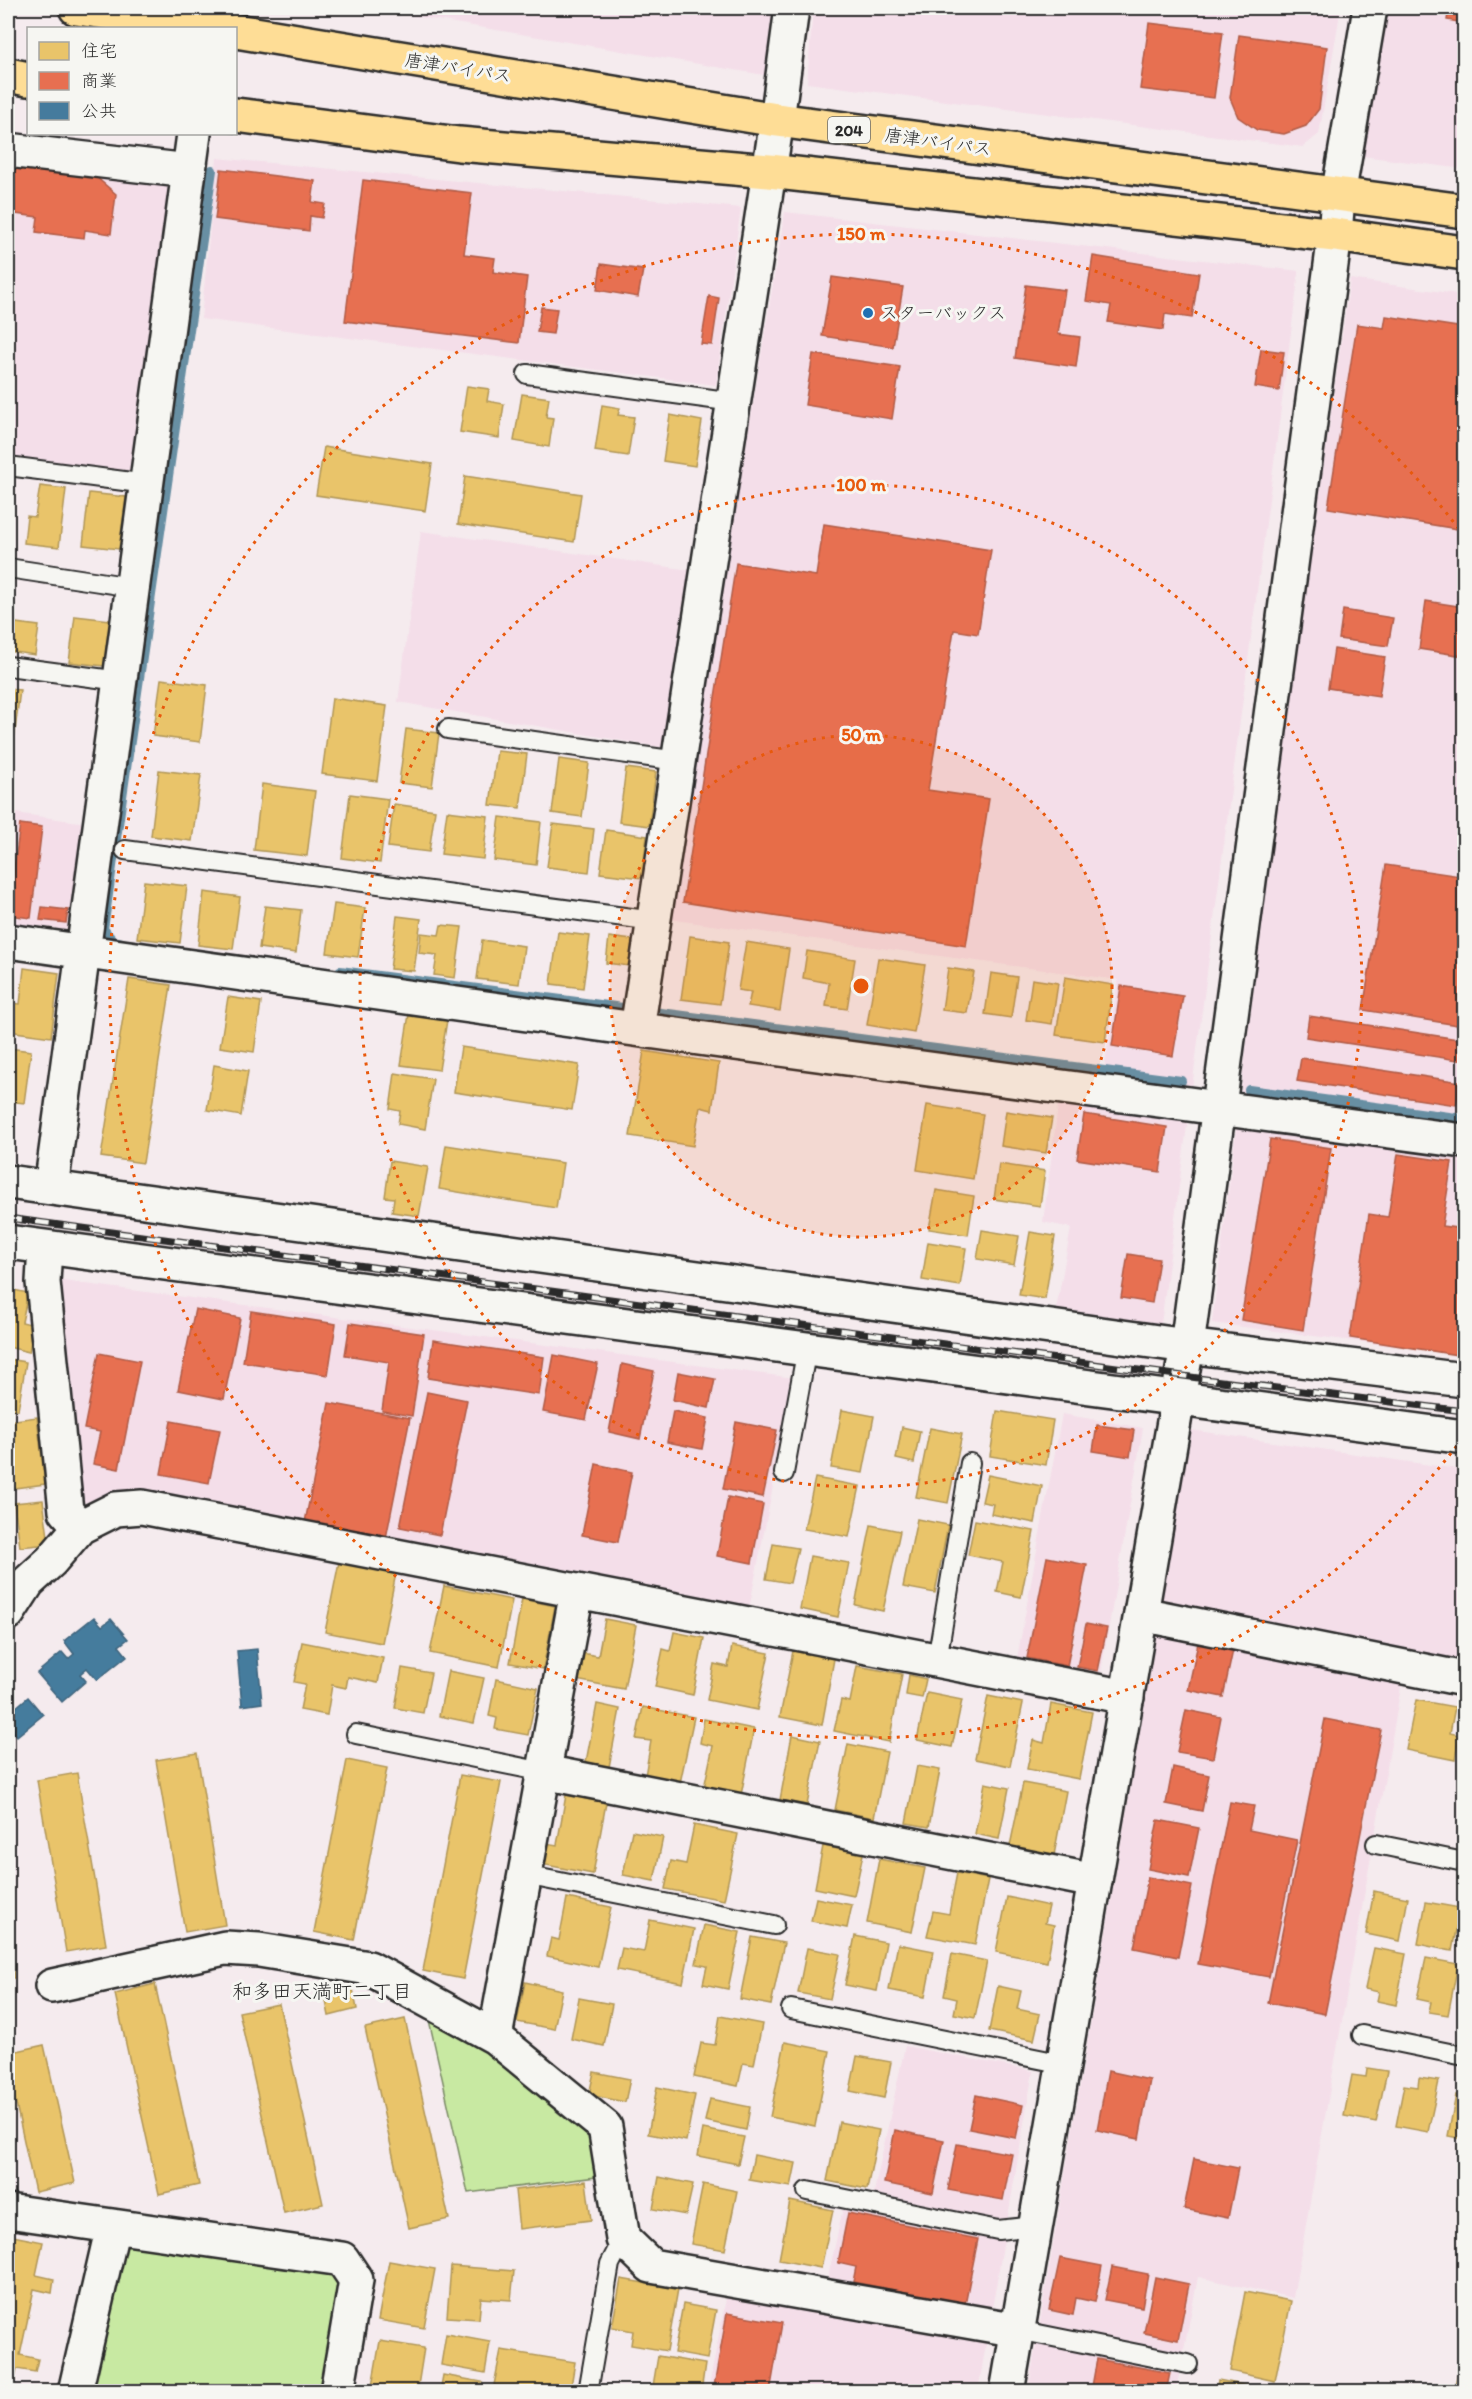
<svg xmlns="http://www.w3.org/2000/svg" width="1472" height="2399" font-family="Itim,'Klee One',sans-serif">
	<style>
		.built { fill: #f4dee9 }
		.green { fill: #c8e9a2; stroke: #7a8a66; stroke-width: 1.5 }
		.homes { fill: #e9c46a; stroke: #b09657; stroke-width: 1.5 }
		.shops { fill: #e76f51; stroke: #af5b46; stroke-width: 1.5 }
		.public { fill: #457b9d; stroke: #3d637b; stroke-width: 1.5 }
		.lines { fill: none; stroke-linecap: round; stroke-linejoin: round }
		.stream { stroke: #688fa3; stroke-width: 10 }
		.service-casing { stroke: #2b2b2b; stroke-width: 22 }
		.minor-casing { stroke: #2b2b2b; stroke-width: 38 }
		.tertiary-casing { stroke: #2b2b2b; stroke-width: 38 }
		.trunk-casing { stroke: #2b2b2b; stroke-width: 38 }
		.service { stroke: #f6f6f2; stroke-width: 18 }
		.minor { stroke: #f6f6f2; stroke-width: 33 }
		.tertiary { stroke: #f6f6f2; stroke-width: 33 }
		.trunk { stroke: #fedd96; stroke-width: 33 }
		.rail-casing { stroke: #2b2b2b; stroke-width: 7 }
		.rail { stroke: #f6f6f2; stroke-width: 4.5; stroke-dasharray: 14; stroke-linecap: butt }
		.ring { fill: none; stroke: #e8590c; stroke-width: 3; stroke-dasharray: 3 6 }
		.poi-dot { fill: #1f6fb2; stroke: #f6f6f2; stroke-width: 2 }
		.labels { text-anchor: middle; dominant-baseline: central; stroke-width: 6; stroke-linejoin: round; paint-order: stroke }
		.shield { fill: #f6f6f2; stroke: #686867; stroke-width: 1.5 }
		.shield-label { font-size: 16px; font-weight: bold; fill: #2b2b2b }
		.street-label { font-size: 18px; fill: #2b2b2b; stroke: #f6f6f2 }
		.poi-label { font-size: 18px; fill: #2b2b2b; stroke: #f6f6f2; text-anchor: start }
		.neighbourhood-label { font-size: 20px; fill: #2b2b2b; stroke: #f6f6f2 }
		.centre { fill: #e8590c; stroke: #f6f6f2; stroke-width: 3 }
		.ring-label { font-size: 18px; text-anchor: middle; font-weight: bold; fill: #e8590c; stroke: #f6f6f2; stroke-width: 6; stroke-linejoin: round; paint-order: stroke }
	</style>
	<rect width="100%" height="100%" fill="#f5ebee"/>
	<filter id="ink" filterUnits="userSpaceOnUse"><feTurbulence type="fractalNoise" baseFrequency=".0167" numOctaves="2"/><feDisplacementMap in="SourceGraphic" scale="12" xChannelSelector="R" yChannelSelector="G"/><feConvolveMatrix kernelMatrix="1 2 1 2 8 2 1 2 1" color-interpolation-filters="sRGB"/></filter>
	<g filter="url(#ink)">
		<path class="built" d="M366,8H774L764,75Z
			M813,8H1341L1319,134L1303,147L807,83Z
			M1387,8H1464V169L1362,156Z
			M217,158L741,208L716,385L201,319Z
			M8,160L173,180L135,480L8,462Z
			M785,212L1299,271L1161,1324L1056,1310L1071,1228L1043,1222L1062,1075L1102,1081L1118,980L667,919Z
			M1350,279L1464,295V1355L1212,1323L1286,729Z
			M421,531L690,570L665,748L398,702Z
			M8,812L93,824L75,931L8,923Z
			M56,1280L794,1378L748,1614L142,1499L76,1503Z
			M1062,1414L1143,1428L1100,1678L1016,1664Z
			M1191,1430L1464,1470V1664L1407,1653L1293,2298L1198,2277L1176,2391L1028,2392Z
			M905,2046L1033,2071L978,2391L708,2392L732,2268L827,2282L844,2204L870,2211Z"/>
		<path class="green" d="M429,2020L483,2047L598,2139L604,2176L468,2193Z
			M133,2242L330,2274L348,2284L328,2391L87,2392L119,2252Z"/>
		<path class="homes" d="M467,386L489,389L487,401L504,404L499,438L460,432Z
			M522,394L549,398L546,417L553,418L549,447L514,441Z
			M602,405L620,408L618,415L634,417L628,456L595,451Z
			M670,415L702,421L695,466L663,461Z
			M324,447L432,464L425,511L316,495Z
			M465,476L581,494L574,542L458,524Z
			M40,486L66,489L59,547L24,543L27,516L35,517Z
			M89,493L126,497L119,549L83,545Z
			M75,616L110,620L104,666L69,662Z
			M8,622L39,626L35,655L8,651Z
			M161,679L207,685L200,742L153,736Z
			M8,689L20,690L13,747H8Z
			M332,698L387,706L377,781L322,774Z
			M406,729L439,733L432,787L399,783Z
			M497,751L527,754L520,808L490,805Z
			M559,759L589,763L582,817L552,813Z
			M626,768L656,772L649,826L619,822Z
			M159,770L201,775L192,841L151,836Z
			M262,784L315,791L307,856L254,850Z
			M350,794L388,799L380,863L342,858Z
			M394,804L435,810L429,852L388,847Z
			M447,811L488,816L483,859L441,854Z
			M500,817L541,822L536,865L494,860Z
			M553,824L594,829L589,872L547,867Z
			M606,830L647,836L642,878L600,873Z
			M144,881L187,886L180,943L137,938Z
			M204,892L240,897L233,949L198,945Z
			M334,904L365,908L358,957L327,953Z
			M265,906L301,910L296,953L259,948Z
			M397,916L421,919L414,971L390,969Z
			M441,925L462,927L455,978L434,975L437,955L419,953L421,933L439,935Z
			M558,932L590,936L583,988L551,984Z
			M690,936L729,942L720,1004L681,999Z
			M609,937L632,940L629,966L606,963Z
			M482,940L524,946L519,984L477,979Z
			M746,942L789,949L780,1011L748,1006L751,992L738,990Z
			M807,951L855,959L847,1009L826,1006L829,983L803,978Z
			M878,958L925,965L914,1033L867,1025Z
			M24,968L59,973L51,1037L8,1031V1003L20,1004Z
			M948,968L974,972L967,1013L942,1010Z
			M991,973L1017,977L1011,1018L985,1014Z
			M1065,977L1113,985L1105,1042L1056,1035Z
			M129,979L171,985L143,1163L101,1157Z
			M1032,979L1058,983L1052,1024L1026,1020Z
			M228,997L261,1002L254,1052L220,1047Z
			M409,1014L447,1020L439,1070L401,1065Z
			M461,1047L579,1065L572,1110L454,1092Z
			M8,1048L31,1051L24,1103L8,1101Z
			M644,1051L719,1063L712,1110L700,1107L693,1146L630,1136Z
			M214,1065L248,1071L241,1116L207,1110Z
			M395,1073L433,1079L425,1129L398,1124L400,1111L390,1109Z
			M927,1105L983,1114L973,1179L917,1170Z
			M1006,1111L1052,1118L1046,1153L1001,1146Z
			M446,1145L563,1163L556,1208L439,1189Z
			M390,1161L428,1167L419,1216L392,1212L394,1198L385,1197Z
			M999,1164L1045,1171L1040,1206L994,1199Z
			M936,1190L974,1196L968,1235L929,1229Z
			M982,1230L1019,1236L1014,1265L977,1259Z
			M1030,1232L1055,1236L1045,1299L1019,1295Z
			M928,1242L966,1248L960,1286L922,1280Z
			M9,1289L28,1293L22,1322L34,1325L29,1352L8,1347Z
			M8,1359L26,1362L18,1410L8,1408Z
			M842,1410L874,1416L863,1473L831,1468Z
			M997,1411L1053,1420L1046,1465L990,1456Z
			M37,1417L45,1484L8,1489V1421Z
			M902,1427L920,1431L914,1463L896,1459Z
			M930,1428L962,1434L948,1503L916,1497Z
			M988,1475L1042,1486L1035,1523L991,1514L993,1504L982,1502Z
			M815,1478L860,1486L849,1537L804,1529Z
			M43,1500L49,1544L20,1547L14,1503Z
			M917,1519L948,1525L935,1593L903,1587Z
			M975,1520L1034,1531L1021,1597L997,1592L1003,1562L968,1555Z
			M871,1525L900,1531L883,1611L855,1605Z
			M773,1544L798,1548L790,1583L766,1579Z
			M810,1556L849,1563L838,1617L800,1609Z
			M339,1562L396,1573L382,1643L325,1632Z
			M444,1586L512,1600L499,1667L430,1653Z
			M522,1599L555,1606L543,1669L510,1663Z
			M605,1619L636,1625L624,1689L576,1680L582,1653L598,1656Z
			M674,1632L704,1638L693,1695L655,1687L663,1649L670,1651Z
			M302,1642L383,1658L378,1683L348,1677L346,1688L332,1685L327,1715L300,1710L305,1684L294,1682Z
			M732,1646L769,1653L757,1710L707,1700L714,1664L728,1667Z
			M793,1651L834,1659L822,1725L780,1717Z
			M857,1666L902,1674L889,1742L834,1731L841,1700L850,1702Z
			M402,1668L431,1673L423,1713L395,1708Z
			M448,1671L484,1678L474,1723L439,1716Z
			M909,1675L926,1679L922,1698L906,1695Z
			M496,1679L538,1688L528,1735L495,1729L497,1718L489,1716Z
			M927,1693L962,1700L952,1747L917,1740Z
			M988,1696L1023,1703L1010,1766L975,1759Z
			M1416,1700L1455,1707L1450,1733L1459,1735L1455,1760L1406,1750Z
			M597,1704L620,1709L609,1767L586,1762Z
			M1051,1704L1092,1712L1079,1779L1027,1769L1033,1740L1044,1743Z
			M643,1707L694,1717L680,1783L645,1776L651,1741L636,1739Z
			M704,1719L754,1729L741,1795L704,1788L713,1746L700,1743Z
			M792,1735L820,1741L807,1805L780,1800Z
			M848,1744L887,1752L874,1818L835,1810Z
			M197,1753L225,1925L185,1932L156,1760Z
			M347,1760L387,1768L354,1940L314,1932Z
			M917,1766L940,1770L929,1827L906,1823Z
			M77,1773L106,1945L66,1952L37,1780Z
			M460,1775L501,1782L463,1979L423,1971Z
			M985,1783L1009,1788L999,1839L975,1834Z
			M1023,1783L1066,1791L1054,1855L1010,1846Z
			M566,1795L606,1803L593,1874L541,1864L546,1843L557,1845Z
			M694,1825L738,1834L724,1900L665,1889L671,1861L686,1864Z
			M632,1831L663,1837L654,1881L623,1875Z
			M823,1846L863,1854L854,1896L815,1888Z
			M879,1859L925,1868L912,1932L867,1923Z
			M957,1873L988,1879L975,1945L927,1936L933,1911L949,1914Z
			M1374,1891L1408,1898L1400,1941L1366,1934Z
			M1007,1897L1049,1906L1045,1923L1054,1925L1047,1962L996,1952Z
			M567,1898L611,1907L598,1967L547,1956L551,1938L559,1940Z
			M816,1898L852,1905L847,1928L811,1921Z
			M1426,1902L1460,1908L1452,1951L1418,1944Z
			M650,1920L694,1929L683,1983L617,1970L622,1948L644,1952Z
			M704,1925L740,1932L728,1989L703,1984L707,1966L696,1964Z
			M855,1936L886,1942L877,1991L845,1985Z
			M752,1937L784,1943L771,2005L740,1999Z
			M898,1944L934,1951L925,1997L889,1990Z
			M11,1945L14,1978H8V1946Z
			M807,1948L840,1954L830,1999L798,1993Z
			M1374,1948L1406,1954L1396,2005L1377,2001L1379,1992L1365,1989Z
			M952,1954L987,1961L975,2018L954,2014L957,1999L944,1996Z
			M1426,1958L1458,1964L1448,2015L1429,2012L1431,2002L1417,1999Z
			M525,1982L562,1990L554,2029L517,2022Z
			M155,1984L199,2185L159,2194L115,1994Z
			M998,1986L1021,1991L1017,2009L1040,2014L1034,2040L989,2031Z
			M353,1989L357,2009L329,2016L325,1996Z
			M579,1998L612,2004L604,2046L571,2039Z
			M279,2004L323,2204L284,2213L239,2012Z
			M720,2016L762,2024L754,2065L743,2063L738,2086L694,2077L701,2043L715,2045Z
			M405,2019L449,2219L409,2228L365,2028Z
			M785,2042L830,2051L815,2126L770,2117Z
			M44,2045L75,2183L35,2192L8,2067V2053Z
			M857,2056L891,2062L884,2098L850,2091Z
			M1367,2068L1387,2071L1376,2122L1344,2116L1352,2075L1366,2077Z
			M594,2072L630,2079L625,2102L589,2095Z
			M1419,2078L1439,2081L1428,2132L1396,2126L1404,2085L1418,2087Z
			M657,2087L695,2095L686,2141L648,2134Z
			M1456,2095L1464,2097V2139L1448,2136Z
			M710,2099L750,2107L746,2130L705,2121Z
			M839,2122L879,2130L867,2189L827,2181Z
			M703,2129L744,2137L738,2164L698,2156Z
			M754,2155L796,2163L791,2187L749,2180Z
			M659,2177L693,2184L686,2215L653,2209Z
			M586,2181L591,2220L519,2229L515,2190Z
			M703,2184L737,2191L725,2250L691,2244Z
			M790,2201L833,2210L821,2268L779,2260Z
			M8,2235L43,2242L36,2275L54,2279L52,2293L34,2289L20,2355L38,2359L35,2372L17,2369L12,2392H8Z
			M389,2261L435,2269L424,2328L378,2320Z
			M451,2266L514,2271L511,2300L481,2298L479,2319L447,2317Z
			M621,2279L678,2289L667,2351L631,2345L633,2331L612,2327Z
			M1245,2292L1291,2301L1275,2381L1230,2371Z
			M683,2304L716,2310L707,2359L674,2353Z
			M446,2334L490,2342L485,2373L441,2365Z
			M380,2341L424,2348L417,2392H371Z
			M501,2350L575,2362L570,2392H533L494,2385Z
			M658,2356L705,2364L701,2392H652Z
			M1458,2371L1464,2372V2392H1454Z
			M443,2375L482,2382L481,2392H440Z
			M1218,2380L1274,2391V2392H1216Z"/>
		<path class="shops" d="M1449,8H1464V23L1447,20Z
			M1149,23L1223,32L1214,98L1140,89Z
			M1239,35L1327,47L1319,109L1306,126L1284,134L1257,130L1238,117L1230,98Z
			M8,167L96,177L116,194L111,234L85,230L84,238L36,232L38,217L8,213Z
			M221,169L315,181L312,202L325,204L322,218L310,216L309,231L215,219Z
			M363,180L472,193L464,254L495,258L493,272L527,277L519,343L345,321Z
			M1093,256L1199,273L1192,318L1165,314L1163,330L1108,322L1111,305L1086,301Z
			M601,264L643,270L638,297L597,290Z
			M832,277L903,287L893,347L822,336Z
			M1026,285L1065,290L1058,334L1080,337L1076,367L1015,358Z
			M709,296L719,298L712,345L701,344Z
			M541,307L557,309L553,334L537,332Z
			M1386,316L1464,328V530L1328,508L1357,324L1384,328Z
			M1261,349L1284,352L1279,391L1255,387Z
			M813,354L900,367L892,419L805,405Z
			M824,524L991,550L978,634L954,630L928,790L989,799L966,946L683,902L736,563L816,576Z
			M1426,601L1464,607V656L1419,649Z
			M1343,610L1393,618L1388,646L1339,639Z
			M1334,649L1385,657L1379,696L1328,688Z
			M20,824L42,827L31,918L8,915Z
			M1464,850V1026L1363,1010L1386,865L1460,876Z
			M42,907L68,910L66,923L40,920Z
			M1121,986L1183,996L1173,1056L1112,1046Z
			M1309,1016L1464,1040V1061L1306,1037Z
			M1301,1058L1460,1082L1456,1105L1297,1081Z
			M1084,1114L1167,1127L1160,1172L1077,1159Z
			M1270,1139L1331,1148L1303,1330L1241,1320Z
			M1398,1154L1452,1162L1442,1226L1464,1229V1356L1350,1338L1369,1214L1388,1217Z
			M1128,1254L1159,1259L1152,1303L1121,1298Z
			M195,1309L240,1318L224,1399L178,1390Z
			M251,1311L336,1324L328,1375L243,1362Z
			M350,1323L424,1334L412,1416L382,1411L389,1362L345,1355Z
			M433,1340L544,1357L539,1395L428,1378Z
			M99,1353L140,1361L119,1469L93,1464L100,1432L84,1429Z
			M554,1355L598,1364L586,1420L543,1412Z
			M622,1364L654,1371L640,1439L609,1432Z
			M678,1372L715,1379L709,1408L673,1400Z
			M427,1392L467,1400L440,1535L400,1527Z
			M329,1403L410,1418L386,1538L305,1522Z
			M673,1411L708,1418L702,1449L667,1442Z
			M171,1421L220,1430L209,1483L161,1474Z
			M736,1422L777,1430L763,1497L723,1489Z
			M1097,1425L1134,1430L1130,1457L1093,1451Z
			M596,1464L632,1472L618,1542L582,1535Z
			M728,1497L763,1504L752,1563L717,1556Z
			M1047,1557L1087,1565L1067,1666L1027,1658Z
			M1086,1624L1107,1628L1098,1671L1077,1667Z
			M1198,1643L1233,1650L1223,1697L1188,1690Z
			M1186,1710L1221,1717L1213,1758L1177,1752Z
			M1325,1719L1381,1730L1325,2014L1268,2003Z
			M1173,1767L1209,1775L1202,1811L1166,1804Z
			M1230,1802L1254,1806L1249,1830L1297,1840L1269,1977L1198,1964Z
			M1158,1820L1199,1828L1189,1877L1148,1869Z
			M1148,1877L1192,1886L1178,1957L1134,1948Z
			M1108,2071L1150,2080L1139,2139L1097,2130Z
			M976,2095L1023,2105L1016,2138L969,2129Z
			M895,2130L944,2140L933,2193L884,2183Z
			M957,2144L1012,2154L1003,2200L948,2190Z
			M1194,2159L1238,2168L1228,2218L1184,2209Z
			M848,2213L978,2239L965,2304L853,2282L856,2267L838,2263Z
			M1060,2258L1102,2266L1095,2302L1076,2298L1073,2315L1049,2310Z
			M1112,2267L1148,2274L1142,2307L1105,2300Z
			M1155,2277L1189,2284L1178,2340L1144,2333Z
			M727,2313L782,2323L770,2392H713Z
			M1097,2359L1170,2373L1166,2392H1091Z"/>
		<path class="public" d="M94,1617L102,1626L111,1619L128,1639L119,1646L127,1656L97,1680L87,1668L80,1674L86,1681L62,1702L37,1673L62,1652L68,1659L74,1654L64,1641Z
			M257,1649L262,1703L242,1706L237,1651Z
			M28,1697L43,1715L17,1736L8,1725V1714Z"/>
		<g class="lines">
			<path class="stream" d="M122,943L113,941L103,929L212,170
				M340,971L1181,1081
				M1249,1090L1464,1119"/>
			<g class="service-casing">
				<path id="service" d="M527,374L734,402
					M8,466L147,484
					M8,568L132,587
					M8,666L120,681
					M448,729L678,761
					M125,850L654,921
					M784,1473L807,1348
					M937,1660L970,1463
					M356,1734L544,1772
					M1376,1844L1464,1862
					M525,1875L774,1925
					M791,2009L1064,2064
					M1362,2035L1464,2056
					M807,2191L998,2230L1035,2226
					M1018,2330L1188,2364
					M588,2392L610,2264L623,2239"/>
			</g>
			<g class="minor-casing">
				<path id="minor" d="M8,150L189,171
					M8,941L713,1040L1464,1141
					M637,1029L777,120L792,8
					M8,1182L1187,1346L1464,1380
					M51,1188L194,134
					M8,1242L1464,1437
					M45,1247L43,1282L66,1511L80,1527
					M8,1613L28,1582L51,1561L80,1527L116,1509L142,1507L1127,1697
					M1141,1614L1464,1679
					M544,1772L1095,1881
					M52,1986L225,1948L259,1950L369,1968L495,2037L605,2127L623,2239L651,2266L1018,2330
					M495,2037L577,1591
					M8,2211L342,2259L356,2280L337,2392
					M75,2392L113,2226"/>
			</g>
			<g class="tertiary-casing">
				<path id="tertiary" d="M1007,2392L1187,1346L1335,235L1338,196L1370,8"/>
			</g>
			<g class="trunk-casing">
				<path id="trunk" d="M76,8L219,28
					M236,31L777,120L1464,211
					M8,75L28,79
					M236,115L459,144L769,171L1335,235L1464,253"/>
			</g>
			<use href="#service" class="service"/>
			<use href="#minor" class="minor"/>
			<use href="#tertiary" class="tertiary"/>
			<use href="#trunk" class="trunk"/>
			<g class="rail-casing">
				<path id="rail" d="M8,1218L1213,1380L1464,1411"/>
			</g>
			<use href="#rail" class="rail"/>
		</g>
	</g>
	<circle cx="861" cy="986" r="251" fill="#e8590c" fill-opacity=".12"/>
	<g class="ring">
		<circle cx="861" cy="986" r="251"/>
		<circle cx="861" cy="986" r="501"/>
		<path d="M1462 1439A752 752 0 1 1 1462 533"/>
	</g>
	<circle class="poi-dot" cx="868" cy="313" r="6"/>
	<g class="labels">
		<rect class="shield" x="828" y="117" width="42" height="26" rx="4.5"/>
		<g class="shield-label">
			<text x="849" y="130">204</text>
		</g>
		<g class="street-label">
			<text transform="translate(458 68) rotate(9)">唐津バイパス</text>
			<text transform="translate(938 142) rotate(8)">唐津バイパス</text>
		</g>
		<g class="poi-label">
			<text x="880" y="313">スターバックス</text>
		</g>
		<g class="neighbourhood-label">
			<text x="322" y="1991">和多田天満町二丁目</text>
		</g>
	</g>
	<circle cx="861" cy="986" r="9" class="centre"/>
	<g class="ring-label">
		<text x="861" y="240">150 m</text>
		<text x="861" y="491">100 m</text>
		<text x="861" y="741">50 m</text>
	</g>
	<rect width="1472" height="2399" fill="none" stroke="#f6f6f2" stroke-width="30"/>
	<rect x="15" y="15" width="1442" height="2369" fill="none" stroke="#2b2b2b" stroke-width="2" filter="url(#ink)"/>
	<rect x="27" y="27" width="210" height="108" fill="#f6f6f2" stroke="#a5a5a2" stroke-width="1.5"/>
	<rect x="39" y="42" width="30" height="18" fill="#e9c46a" stroke="#a5a5a2" stroke-width="1.5"/>
	<text x="81" y="57" font-size="18" fill="#2b2b2b">住宅</text>
	<rect x="39" y="72" width="30" height="18" fill="#e76f51" stroke="#a5a5a2" stroke-width="1.5"/>
	<text x="81" y="87" font-size="18" fill="#2b2b2b">商業</text>
	<rect x="39" y="102" width="30" height="18" fill="#457b9d" stroke="#a5a5a2" stroke-width="1.5"/>
	<text x="81" y="117" font-size="18" fill="#2b2b2b">公共</text>
</svg>
